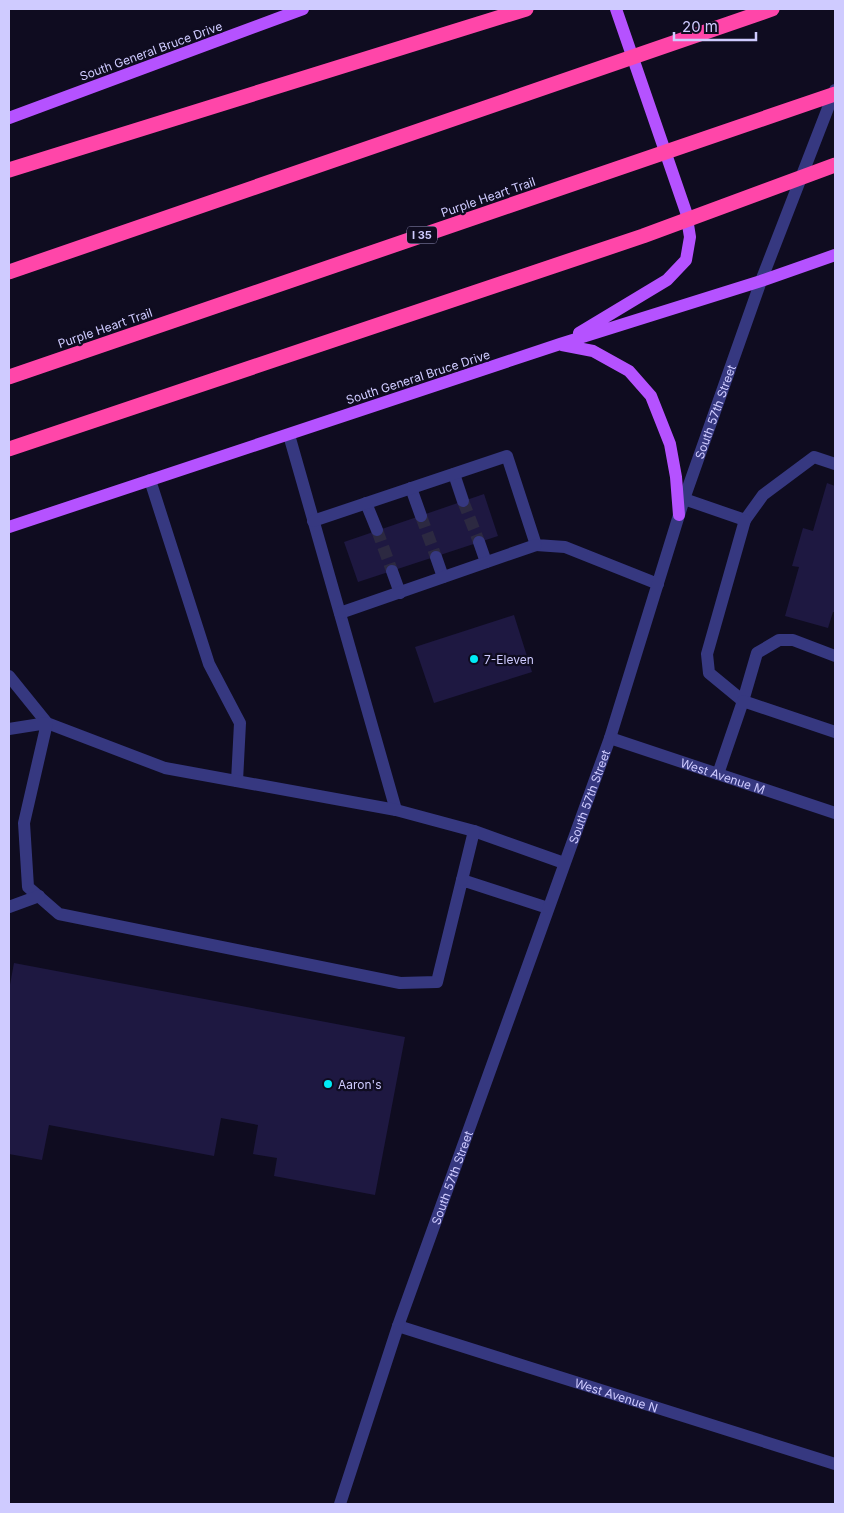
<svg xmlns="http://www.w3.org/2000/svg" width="844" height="1513" font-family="Inter,sans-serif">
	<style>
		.building { fill: #1e1841 }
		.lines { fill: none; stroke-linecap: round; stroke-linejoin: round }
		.minor-tunnel { stroke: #2c2941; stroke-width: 12; stroke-dasharray: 12 6; stroke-linecap: butt }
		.minor { stroke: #363880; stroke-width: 12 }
		.major { stroke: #b552ff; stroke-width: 12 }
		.highway { stroke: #ff46a9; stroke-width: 15 }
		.poi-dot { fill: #00ebf6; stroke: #0f0c20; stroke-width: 2 }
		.labels { text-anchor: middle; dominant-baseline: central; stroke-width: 4.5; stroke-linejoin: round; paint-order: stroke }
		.shield { fill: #0f0c20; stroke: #9592bc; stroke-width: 1 }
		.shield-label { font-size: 11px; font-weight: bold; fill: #cfcbff }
		.street-label { font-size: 12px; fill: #cfcbff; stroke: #0f0c20 }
		.poi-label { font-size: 12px; fill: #cfcbff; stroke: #0f0c20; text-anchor: start }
	</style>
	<rect width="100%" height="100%" fill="#0f0c20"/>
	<path class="building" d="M827,483L835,486V612H833L828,628L785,616L799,567L792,566L803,528L813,531Z
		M484,494L498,536L358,582L344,542Z
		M514,615L532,672L434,703L415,647Z
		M14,963L405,1037L375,1195L274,1176L277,1158L253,1154L258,1125L221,1118L214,1156L49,1125L42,1160L9,1154V990Z"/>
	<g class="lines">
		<path class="minor-tunnel" d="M463,501L479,542
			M421,516L436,557
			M377,530L392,571"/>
		<g class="minor">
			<path d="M289,435L396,810"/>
			<path d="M454,474L463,501"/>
			<path d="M150,480L209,664L240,723L237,781"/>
			<path d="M411,488L421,516"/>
			<path d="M684,499L745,520L763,495L814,457L835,464"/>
			<path d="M366,503L377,530"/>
			<path d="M745,520L707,654L709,673L743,701L757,653L779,640H793L835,656"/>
			<path d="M313,521L507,456L536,545L565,547L658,584"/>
			<path d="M479,542L486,562"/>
			<path d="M436,557L443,577"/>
			<path d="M392,571L400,593"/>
			<path d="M340,613L536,545"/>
			<path d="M9,676L47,723L165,768L396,810L474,831L564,863"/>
			<path d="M9,729L47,723L24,823L28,887L59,914L400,983L437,982L462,880L548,908"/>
			<path id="s1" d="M610,738L835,813"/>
			<path d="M718,774L743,701L835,732"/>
			<path d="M462,880L474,831"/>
			<path d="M9,907L39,896"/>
			<path id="s2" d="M398,1326L835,1464"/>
			<path id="s3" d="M340,1504L398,1326L610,738L684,499L761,281L835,90"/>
		</g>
		<path class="major" d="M9,118L303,9
			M579,333L667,280L686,260L690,237L686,212L616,9
			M562,345L593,351L629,371L651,396L670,444L676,477L679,515
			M9,527L560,344L761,281L835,255"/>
		<path class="highway" d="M9,170L526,9
			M9,272L772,9
			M9,377L835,94
			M9,449L643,236L835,165"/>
	</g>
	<g class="poi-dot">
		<circle cx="474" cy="659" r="5"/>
		<circle cx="328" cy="1084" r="5"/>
	</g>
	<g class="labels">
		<rect class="shield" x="407" y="226.5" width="30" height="17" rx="4"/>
		<g class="shield-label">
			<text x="422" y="235">I 35</text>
		</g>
		<g class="street-label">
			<text transform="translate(151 51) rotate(-20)">South General Bruce Drive</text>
			<text transform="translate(488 197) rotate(-19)">Purple Heart Trail</text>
			<text transform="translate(105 328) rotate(-19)">Purple Heart Trail</text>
			<text transform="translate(418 377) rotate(-18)">South General Bruce Drive</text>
			<text stroke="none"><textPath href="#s3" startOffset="1155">South 57th Street</textPath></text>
			<text stroke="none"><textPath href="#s1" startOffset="119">West Avenue M</textPath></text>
			<text stroke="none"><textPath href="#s3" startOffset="750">South 57th Street</textPath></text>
			<text stroke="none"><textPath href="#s3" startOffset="345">South 57th Street</textPath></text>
			<text stroke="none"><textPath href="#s2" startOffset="229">West Avenue N</textPath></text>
		</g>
		<g class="poi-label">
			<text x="484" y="659">7-Eleven</text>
			<text x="338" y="1084">Aaron's</text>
		</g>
	</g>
	<rect width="844" height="1513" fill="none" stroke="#cfcbff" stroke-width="20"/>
	<path d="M674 32v8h82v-8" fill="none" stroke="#cfcbff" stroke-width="2.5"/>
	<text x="682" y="32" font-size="15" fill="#cfcbff" stroke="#0f0c20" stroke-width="4" paint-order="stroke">20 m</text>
</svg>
